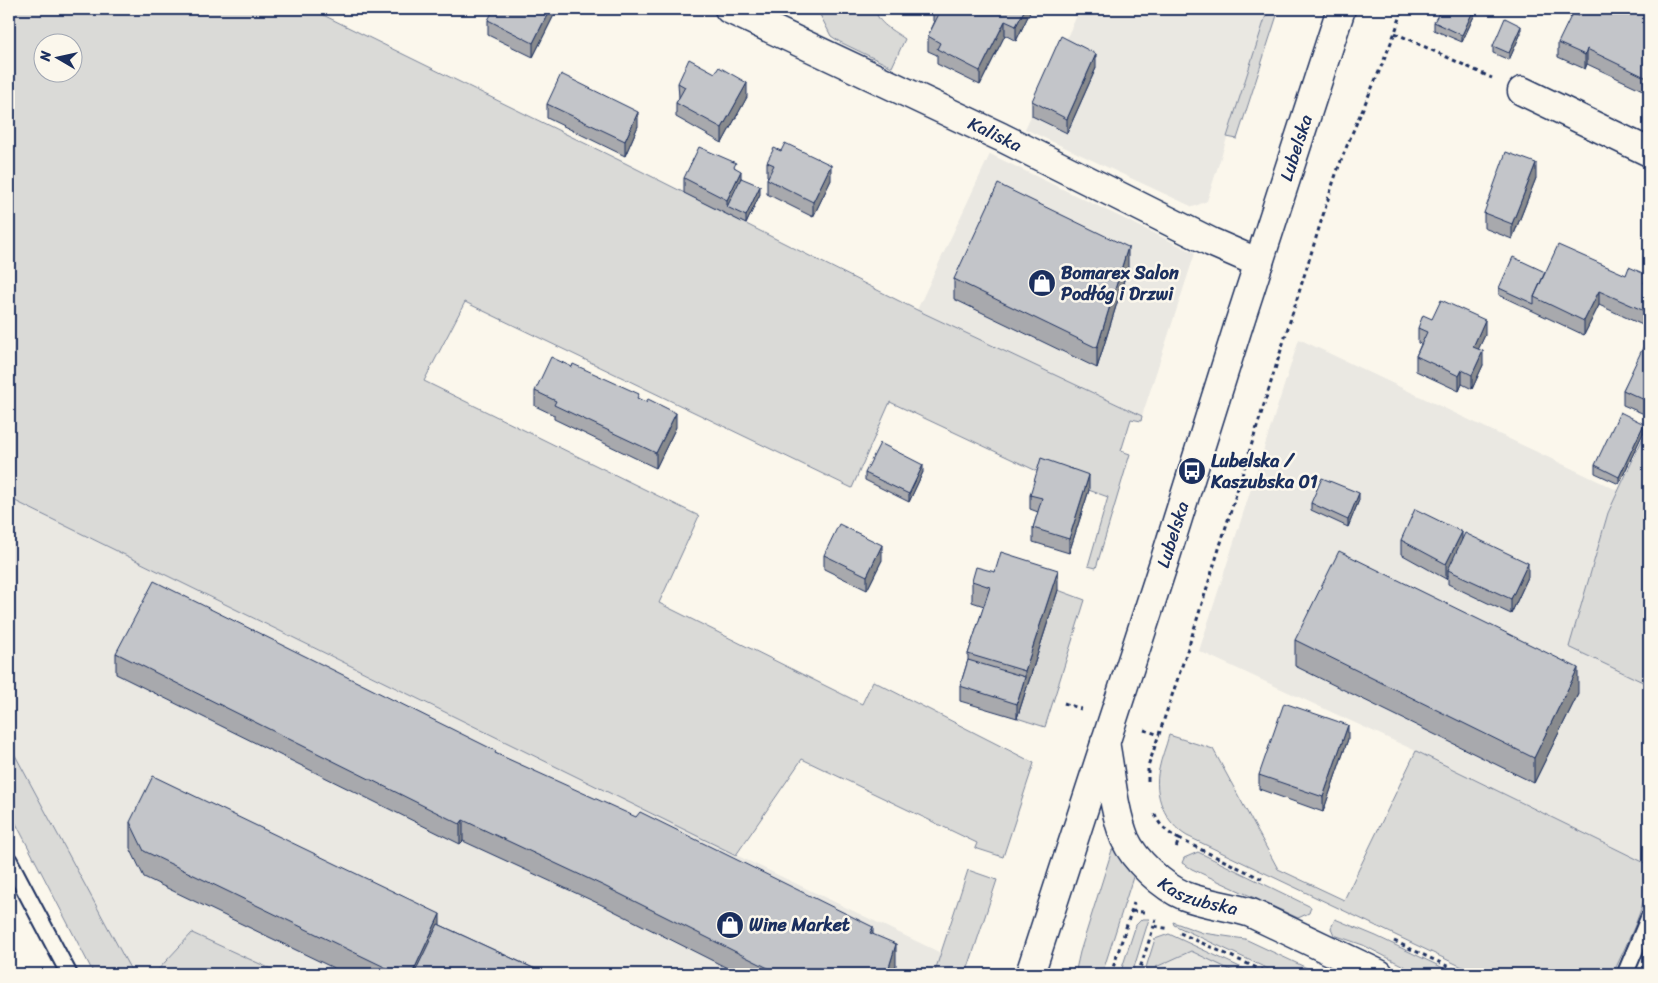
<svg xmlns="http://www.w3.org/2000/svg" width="1658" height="983" font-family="Sriracha,sans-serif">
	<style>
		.built { fill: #eae8e2 }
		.green { fill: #dadad7; stroke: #7a849a; fill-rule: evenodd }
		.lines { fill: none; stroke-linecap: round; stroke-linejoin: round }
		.lane-casing { stroke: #1b2f5e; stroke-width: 19 }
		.street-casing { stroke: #1b2f5e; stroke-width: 31 }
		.secondary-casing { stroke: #1b2f5e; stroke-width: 31 }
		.path { stroke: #1b2f5e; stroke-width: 3; stroke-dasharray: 4 4; stroke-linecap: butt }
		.lane { stroke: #fbf7ec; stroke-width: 15 }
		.street { stroke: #fbf7ec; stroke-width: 28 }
		.secondary { stroke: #fbf7ec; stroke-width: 28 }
		.wall { fill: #a8a9ad; stroke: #1b2f5e }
		.shaded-wall { fill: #888a8d; stroke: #1b2f5e }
		.building { fill: #c3c5c9; stroke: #1b2f5e }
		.labels { text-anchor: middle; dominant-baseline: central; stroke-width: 5; stroke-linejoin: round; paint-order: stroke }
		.street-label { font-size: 18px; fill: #1b2f5e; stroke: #fbf7ec }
		.poi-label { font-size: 18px; font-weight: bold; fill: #1b2f5e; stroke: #fbf7ec; text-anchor: start }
	</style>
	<rect width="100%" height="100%" fill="#fbf7ec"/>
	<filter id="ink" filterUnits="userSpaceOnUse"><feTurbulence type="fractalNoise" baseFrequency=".02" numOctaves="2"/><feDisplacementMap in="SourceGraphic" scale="10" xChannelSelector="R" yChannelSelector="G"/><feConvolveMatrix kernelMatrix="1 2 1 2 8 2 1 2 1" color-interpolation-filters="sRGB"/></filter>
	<g filter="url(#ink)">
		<path class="built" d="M1080,9H1268L1207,201L1193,207L1025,129Z
			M990,154L1195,253L1142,416L917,310Z
			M1299,339L1619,491L1608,513L1569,647L1649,685V865L1416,751L1199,651Z
			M9,498L736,855L941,953L934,974H282L192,933L154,974H133L9,744Z
			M1191,951L1239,974H1154L1156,967Z"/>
		<path class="green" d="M9,9H311L625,163L917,310L1142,416L1141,421L1131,419L1121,451L1130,454L1096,568L1088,566L1108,497L1041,473L890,402L852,488L465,302L424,381L699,516L659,603L862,704L873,681L1034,763L1003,857L975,848L977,843L802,759L736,855L9,498ZM42,42H72V72H42Z
			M817,9H876C876,23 894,31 905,39L892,67L840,42L831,36Z
			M1268,9H1279L1237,139L1227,137Z
			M1649,425V685L1569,647L1608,513Z
			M1058,590L1085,600L1045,727L1017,718Z
			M1169,735L1213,749L1278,869L1344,900L1416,751L1649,865C1649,903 1628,940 1613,974H1477L1187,836C1165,823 1153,795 1159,769C1161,758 1166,747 1169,735Z
			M9,744L133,974H94L9,810Z
			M1115,848L1134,874L1102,974H1075L1080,952L1112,850Z
			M1198,852L1311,907L1309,913L1298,918L1192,869L1182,863L1184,858Z
			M968,870L997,880L966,974H934Z
			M1142,919H1149L1132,974H1120L1136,925Z
			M1335,919L1376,936L1456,974H1419L1363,945L1334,935L1331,928Z
			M1173,922L1203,933L1245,939L1309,969L1310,974H1279L1174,925Z
			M192,933L282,974H154Z
			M1169,934L1255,974H1239L1191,951L1156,967L1154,974H1144L1155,939Z"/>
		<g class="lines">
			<g class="lane-casing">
				<path id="lane" d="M9,860L69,974
					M1625,974L1649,917"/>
			</g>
			<g class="street-casing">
				<g id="street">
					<path id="s1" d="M729,9L1001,137L1211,242L1259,263"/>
					<path d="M1522,91L1649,152"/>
					<path id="s2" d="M1105,742C1111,773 1113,809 1125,839C1134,860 1163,887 1185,896C1206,904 1229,906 1251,913L1379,974"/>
				</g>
			</g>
			<g class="secondary-casing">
				<g id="secondary">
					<path id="s3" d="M1030,974L1166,556L1238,327L1341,9"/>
				</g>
			</g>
			<path class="path" d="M1395,33L1492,78
				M1064,703L1081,709
				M1144,730L1160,735
				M1148,781V767L1190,642L1334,180C1354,122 1384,68 1403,9
				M1155,814C1159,826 1168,833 1179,839L1176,848
				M1179,839L1264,880
				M1132,911L1144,912
				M1156,919L1154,926L1170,929
				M1180,933L1270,974
				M1394,941L1464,974
				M1111,974L1134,903
				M1138,974L1154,926"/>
			<use href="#lane" class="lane"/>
			<use href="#street" class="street"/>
			<use href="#secondary" class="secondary"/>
		</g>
		<path class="wall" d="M557,9L533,57L488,35V20Z
			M933,9H1031V10L1016,41L1005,35L980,85L937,64V55L928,51V36L935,21H933Z
			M1475,9V14L1462,42L1434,30V22Z
			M1649,11V93L1587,64L1585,69L1558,57V43L1578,16Z
			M1521,33L1509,60L1493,53V46Z
			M1096,68L1067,133L1032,116V101Z
			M678,83L747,97L722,143L676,117V103L679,98Z
			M547,104L638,126L625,156L547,118Z
			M781,151L831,180L813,217L767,194V179L768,177L767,176V162Z
			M736,168L741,178L760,194L746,224L684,193V178Z
			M1536,178L1512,239L1484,228V213Z
			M1128,267L1097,368L954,299V279Z
			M1545,272L1647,284L1649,285V328L1599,305L1584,335L1499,295V288Z
			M1432,319L1485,335L1478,349L1483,365L1472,389L1462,384L1459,391L1416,371V356L1421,344L1418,343V328Z
			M1649,340V416L1623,405V390Z
			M535,391L639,399L676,427L656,468L554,419V415L535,406Z
			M1644,431L1619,484L1595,473V465Z
			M923,472L909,502L865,480V473Z
			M1089,490L1069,553L1033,542V528L1038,512L1030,509V495Z
			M1359,500L1348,527L1311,510V503Z
			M1401,540L1462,541L1528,577L1511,614L1448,584V575L1446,579L1401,554Z
			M824,555L882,560L867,590L824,569Z
			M995,572L1058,590L1017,718L960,701V686L968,660V654L984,606L972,602V581Z
			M1295,640L1578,694L1534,783L1295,666Z
			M116,653L496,754L873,935L896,965L893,974H739L604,906L463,841L460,844L116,674Z
			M1348,739L1323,812L1259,789V775Z
			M130,822L440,925L546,974H346L144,877L130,848Z"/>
		<path class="shaded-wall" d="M550,9H557L533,57V43Z
			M1025,9H1031V10L1016,41V26Z
			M1474,9H1475V14L1462,42V35Z
			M1005,21V35L980,85V71Z
			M1521,26V33L1509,60V53Z
			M1587,49V64L1585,69V55Z
			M1096,54V68L1067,133V119Z
			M747,83V97L722,143V128Z
			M638,112V126L625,156V141Z
			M1536,163V178L1512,239V224Z
			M831,165V180L813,217V202Z
			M741,171V185L727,207V200Z
			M760,186V194L746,224V216Z
			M1128,247V267L1097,368V348Z
			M1647,275V290L1644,283Z
			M1599,291V305L1584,335V321Z
			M1485,320V335L1473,361V347Z
			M1483,351V365L1472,389V375Z
			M1462,370V384L1459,391V376Z
			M676,413V427L656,468V453Z
			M1644,424V431L1619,484V477Z
			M923,465V472L909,502V494Z
			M1089,475V490L1069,553V539Z
			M1359,493V500L1348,527V520Z
			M1462,532V546L1448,570V575L1446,579V564Z
			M882,545V560L867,590V576Z
			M1528,563V577L1511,614V599Z
			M1058,570V590L1017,718V704L1025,677V671Z
			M1578,668V694L1534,783V758Z
			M1348,725V739L1323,812V797Z
			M463,820V841L460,844V824Z
			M440,914V940L424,974H412Z
			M873,927V947L870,933Z
			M896,944V965L893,974H887Z"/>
		<path class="building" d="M494,9H550L533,43L488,20Z
			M939,9H1025L1016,26L1005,21L980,71L937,49L940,43L928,36L941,10Z
			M1441,9H1474L1462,35L1434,22Z
			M1582,9H1645L1649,11V79L1587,49L1585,55L1558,43L1572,14L1578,16Z
			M1505,18L1521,26L1509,53L1493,46Z
			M1061,36L1096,54L1067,119L1032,101Z
			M689,59L715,73L719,67L747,83L722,128L676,103L685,87L678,83Z
			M561,74L638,112L625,141L547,104Z
			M785,143L831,165L813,202L767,179L774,165L767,162L774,148L781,151Z
			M699,147L736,163L734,167L741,171L727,200L684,178Z
			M1506,152L1536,163L1512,224L1484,213Z
			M741,178L760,186L746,216L727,207Z
			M998,184L1128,247L1097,348L954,279Z
			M1558,245L1626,275L1629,267L1647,275L1644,283L1649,285V313L1599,291L1584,321L1534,297Z
			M1513,257L1545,272L1534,297V304L1499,288Z
			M1441,300L1485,320L1473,347L1483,351L1472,375L1462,370L1459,376L1416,356L1427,332L1418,328L1423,315L1432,319Z
			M1647,339L1649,340V402L1623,390Z
			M551,357L572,367L573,364L639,394L637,398L646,402L648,399L676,413L656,453L554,405L556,401L535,391Z
			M1620,412L1644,424L1619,477L1595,465Z
			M880,443L923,465L909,494L865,473Z
			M1041,458L1089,475L1069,539L1033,528L1042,498L1030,495Z
			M1322,478L1359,493L1348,520L1311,503Z
			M1415,509L1462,532L1446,564L1401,540Z
			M839,524L882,545L867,576L824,555Z
			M1465,533L1528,563L1511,599L1448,570Z
			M1339,551L1578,668L1534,758L1295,640Z
			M1001,552L1058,570L1025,671L968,654L990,587L972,581L976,567L995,572Z
			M154,581L496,751L495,753L636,817L640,812L873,927L870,933L896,944L887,974H780L604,886L463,820L460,824L116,653Z
			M968,660L1025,677L1017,704L960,686Z
			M1284,703L1348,725L1323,797L1259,775Z
			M153,776L440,914L412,974H399L144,851L130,822Z
			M438,924L546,974H414Z
			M1212,971L1218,974H1211Z"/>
	</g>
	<defs>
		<g id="shop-disc" transform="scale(1.4375)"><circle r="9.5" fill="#1b2f5e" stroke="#fbf7ec"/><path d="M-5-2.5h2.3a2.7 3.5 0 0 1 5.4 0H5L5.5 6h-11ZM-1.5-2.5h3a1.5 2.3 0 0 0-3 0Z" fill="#fff"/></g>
		<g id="bus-disc" transform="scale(1.4375)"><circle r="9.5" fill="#1b2f5e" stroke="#fbf7ec"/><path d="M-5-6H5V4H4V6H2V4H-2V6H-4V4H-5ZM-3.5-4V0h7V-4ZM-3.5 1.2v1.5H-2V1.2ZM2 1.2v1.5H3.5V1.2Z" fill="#fff"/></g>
	</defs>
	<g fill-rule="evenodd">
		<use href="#shop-disc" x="1042" y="283"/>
		<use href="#bus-disc" x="1192" y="471"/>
		<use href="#shop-disc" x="730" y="925"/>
	</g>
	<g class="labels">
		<g class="street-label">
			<text stroke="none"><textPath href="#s1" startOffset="294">Kaliska</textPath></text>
			<text stroke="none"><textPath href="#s3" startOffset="868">Lubelska</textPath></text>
			<text stroke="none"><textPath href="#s3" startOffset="462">Lubelska</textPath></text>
			<text stroke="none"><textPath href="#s2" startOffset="196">Kaszubska</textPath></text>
		</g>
		<g class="poi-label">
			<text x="1061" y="273">Bomarex Salon<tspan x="1061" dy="21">Podłóg i Drzwi</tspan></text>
			<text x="1211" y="461">Lubelska /<tspan x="1211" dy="21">Kaszubska 01</tspan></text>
			<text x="749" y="925">Wine Market</text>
		</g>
	</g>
	<rect width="1658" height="983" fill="none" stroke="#fbf7ec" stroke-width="30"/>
	<rect x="15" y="15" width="1628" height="953" fill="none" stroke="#1b2f5e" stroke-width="2" filter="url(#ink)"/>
	<g transform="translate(58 58) rotate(279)"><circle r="24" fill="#fbf7ec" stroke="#a1a7b3"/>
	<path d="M0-4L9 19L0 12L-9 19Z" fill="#1b2f5e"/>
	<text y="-8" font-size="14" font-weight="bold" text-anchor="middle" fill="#1b2f5e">N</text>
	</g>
</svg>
